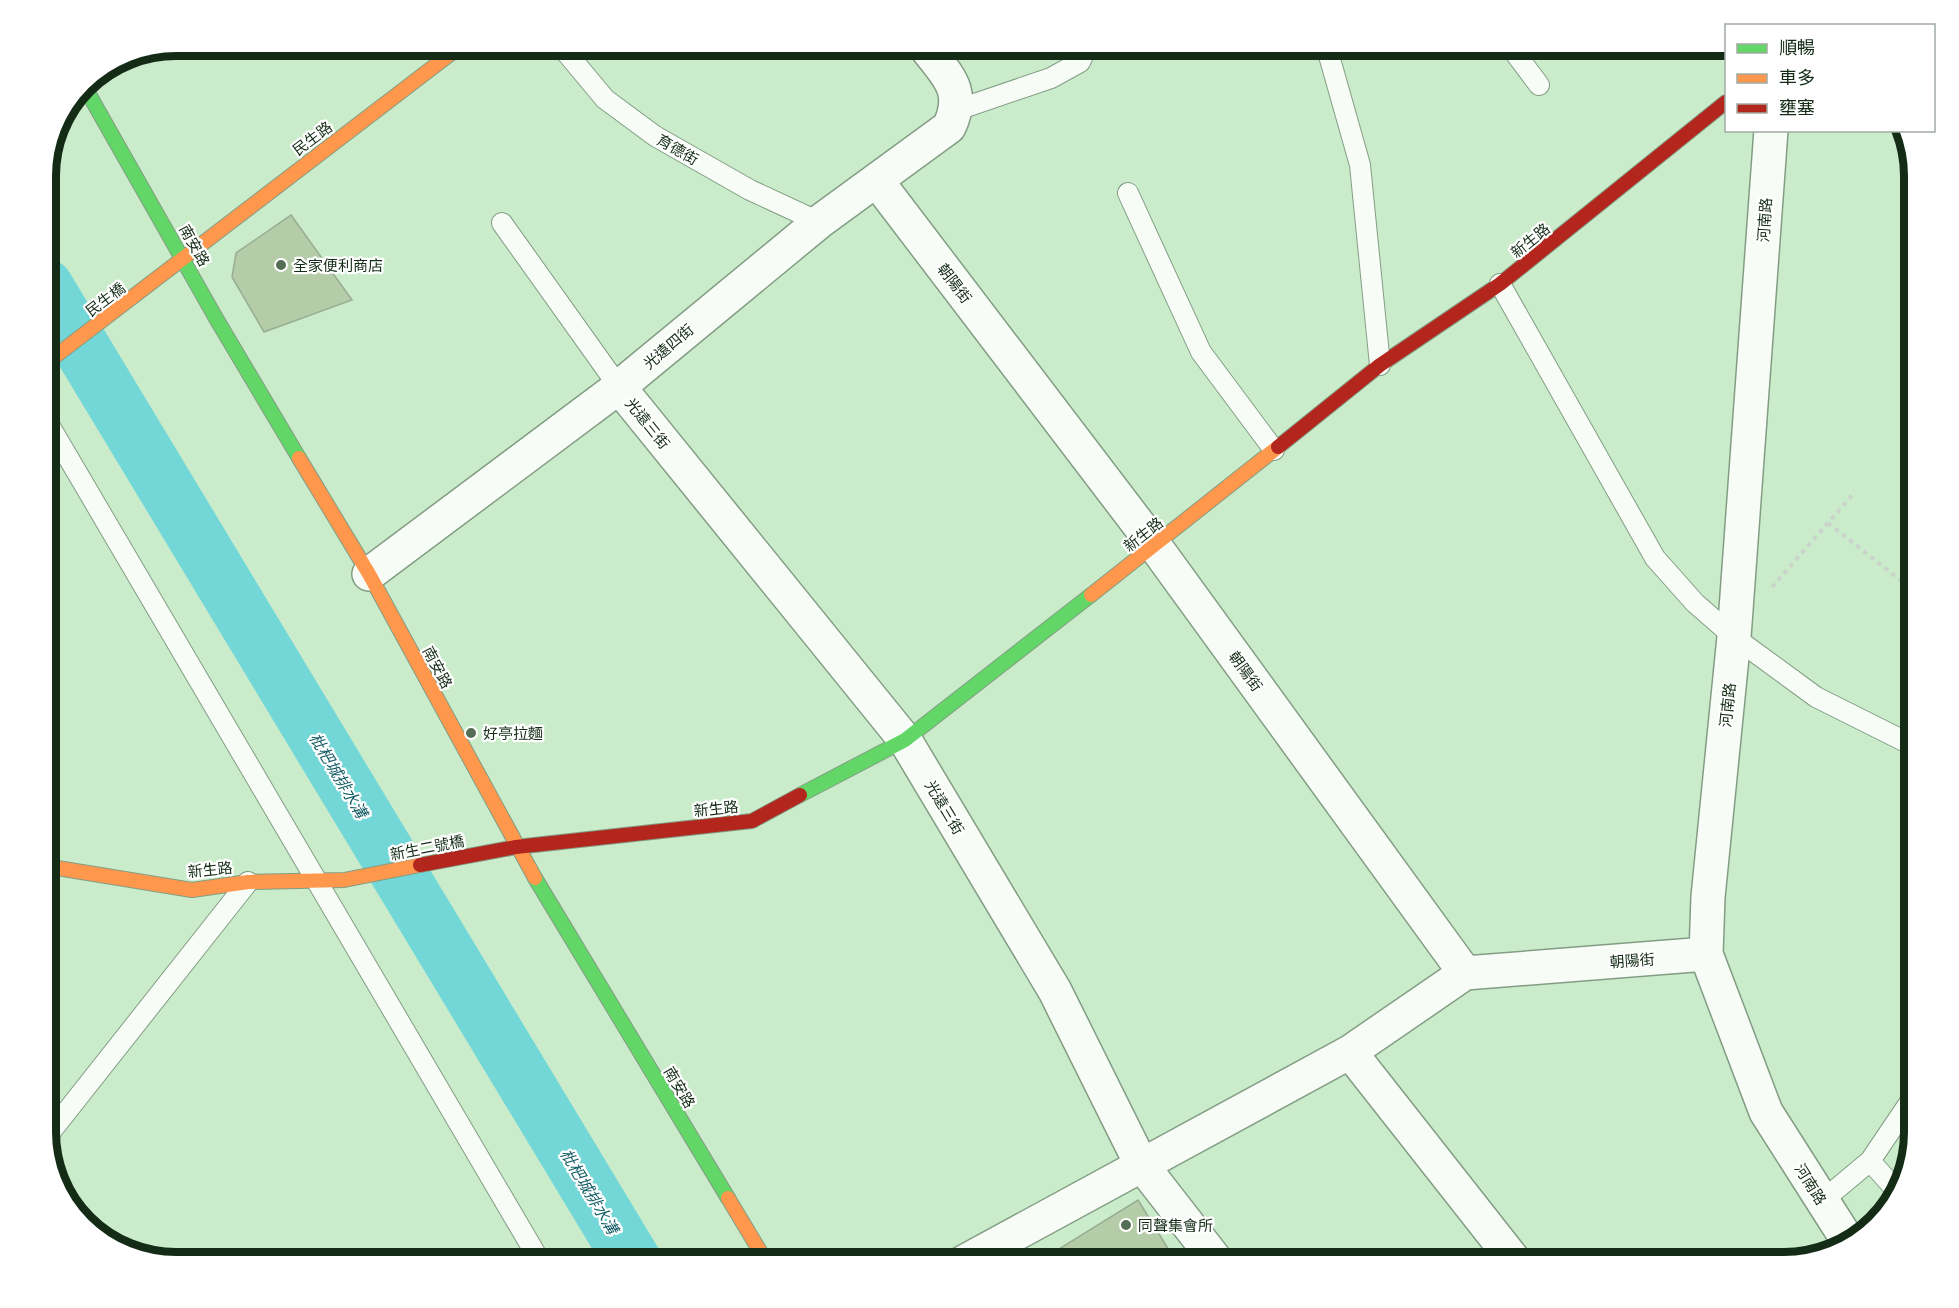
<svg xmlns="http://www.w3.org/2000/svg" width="1959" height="1308" font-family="Barlow,'Noto Sans TC',sans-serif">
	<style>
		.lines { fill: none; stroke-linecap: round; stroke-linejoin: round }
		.river { stroke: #74d7d7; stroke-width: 57 }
		.building { fill: #b5cca8; stroke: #98ad91; stroke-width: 1.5 }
		.lane-casing { stroke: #839d84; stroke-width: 22 }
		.street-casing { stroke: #839d84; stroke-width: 36 }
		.fast-casing { stroke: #839d84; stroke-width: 16 }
		.slow-casing { stroke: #839d84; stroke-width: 16 }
		.jam-casing { stroke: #839d84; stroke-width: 16 }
		.path { stroke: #cad4ca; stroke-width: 4; stroke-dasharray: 4.5 4.5; stroke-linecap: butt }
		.lane { stroke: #f7fcf7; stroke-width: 20 }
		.street { stroke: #f7fcf7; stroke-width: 33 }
		.fast { stroke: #63d668; stroke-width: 14 }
		.slow { stroke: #ff974d; stroke-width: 14 }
		.jam { stroke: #b3261e; stroke-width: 14 }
		.poi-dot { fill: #546f55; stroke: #fff; stroke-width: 2 }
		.labels { text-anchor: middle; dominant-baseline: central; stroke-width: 4.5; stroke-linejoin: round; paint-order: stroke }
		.street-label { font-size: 15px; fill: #142c16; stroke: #fff }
		.poi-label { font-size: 15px; fill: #142c16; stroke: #fff; text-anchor: start }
		.water-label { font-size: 16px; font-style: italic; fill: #175e66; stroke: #fff }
		.rim { fill: none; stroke: #142c16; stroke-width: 8 }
	</style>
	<rect width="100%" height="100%" fill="#caeccb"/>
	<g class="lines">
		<path class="river" d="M45,287L634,1263"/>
	</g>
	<path class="building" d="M291,215L352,300L264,332L232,277L236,253Z
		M1138,1200L1177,1263H1067L1059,1249Z"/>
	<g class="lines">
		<g class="lane-casing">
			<path id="lane" d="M560,45L605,99L655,136L750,190L819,222
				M1326,45L1360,165L1380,365
				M1509,45L1539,85
				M957,110L1051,78L1080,62L1088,45
				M1128,193L1201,352L1274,450
				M502,223L619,387
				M1500,284L1655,558L1695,603L1734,637L1816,697L1914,746
				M45,418L541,1263
				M45,1139L248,882
				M1870,1161L1896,1190
				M1822,1201L1870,1161L1914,1096"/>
		</g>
		<g class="street-casing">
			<path id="street" d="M1771,130L1734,637L1708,897L1706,954L1766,1112L1850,1244
				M877,181L1155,546L1465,973L1706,954
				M619,387L905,740L1055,991L1141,1164L1218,1263
				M369,574L619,387L819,222L949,127C967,89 946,75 924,45
				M1350,1052L1516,1263
				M962,1263L1350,1052L1465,973"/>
		</g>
		<g class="fast-casing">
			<path id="fast" d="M83,84L217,320L299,458
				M800,795L905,740L1091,595
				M535,878L728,1198"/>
		</g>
		<g class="slow-casing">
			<path id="slow" d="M45,364L462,45
				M299,458L369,574L535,878
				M1091,595L1278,447
				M45,866L192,890L248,882L344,880L420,865
				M728,1198L767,1263"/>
		</g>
		<g class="jam-casing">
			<path id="jam" d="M1278,447L1380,365L1500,284L1726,102
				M420,865L516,847L752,821L800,795"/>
		</g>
		<path class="path" d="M1828,523L1914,591
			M1772,587L1855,492"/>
		<use href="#lane" class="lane"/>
		<use href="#street" class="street"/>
		<use href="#fast" class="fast"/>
		<use href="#slow" class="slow"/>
		<use href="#jam" class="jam"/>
	</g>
	<g class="poi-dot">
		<circle cx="281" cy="265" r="6"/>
		<circle cx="471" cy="733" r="6"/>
		<circle cx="1126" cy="1225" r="6"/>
	</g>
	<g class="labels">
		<g class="street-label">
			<text transform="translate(312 138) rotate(-37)">民生路</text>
			<text transform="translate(678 149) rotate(30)">育德街</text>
			<text transform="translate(1764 220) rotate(-86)">河南路</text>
			<text transform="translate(1530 240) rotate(-39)">新生路</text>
			<text transform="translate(195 245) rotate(61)">南安路</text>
			<text transform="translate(955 283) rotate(53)">朝陽街</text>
			<text transform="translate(105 299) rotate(-37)">民生橋</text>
			<text transform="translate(668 346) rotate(-40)">光遠四街</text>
			<text transform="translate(648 423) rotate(51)">光遠三街</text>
			<text transform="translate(1143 534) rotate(-38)">新生路</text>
			<text transform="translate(438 667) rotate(62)">南安路</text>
			<text transform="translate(1246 671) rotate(54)">朝陽街</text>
			<text transform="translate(1727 705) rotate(-84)">河南路</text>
			<text transform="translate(945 807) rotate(59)">光遠三街</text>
			<text transform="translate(716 808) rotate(-6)">新生路</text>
			<text transform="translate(427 847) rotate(-11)">新生二號橋</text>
			<text transform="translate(210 869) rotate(-6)">新生路</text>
			<text transform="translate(1632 960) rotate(-4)">朝陽街</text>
			<text transform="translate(680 1087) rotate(59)">南安路</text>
			<text transform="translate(1811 1184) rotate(58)">河南路</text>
		</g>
		<g class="poi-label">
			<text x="293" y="265">全家便利商店</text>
			<text x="483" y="733">好亭拉麵</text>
			<text x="1138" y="1225">同聲集會所</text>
		</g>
		<g class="water-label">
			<text transform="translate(339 775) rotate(59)">枇杷城排水溝</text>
			<text transform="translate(590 1191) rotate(59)">枇杷城排水溝</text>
		</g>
	</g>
	<path d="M0 0H1959V1308H0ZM176 56H1784A120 120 0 0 1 1904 176V1132A120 120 0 0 1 1784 1252H176A120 120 0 0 1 56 1132V176A120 120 0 0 1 176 56Z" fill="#fff" fill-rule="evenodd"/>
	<path class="rim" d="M176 56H1784A120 120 0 0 1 1904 176V1132A120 120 0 0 1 1784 1252H176A120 120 0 0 1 56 1132V176A120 120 0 0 1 176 56Z"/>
	<rect x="1725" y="24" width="210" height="108" fill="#ffffff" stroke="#a1aba2" stroke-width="1.5"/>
	<rect x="1737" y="44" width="30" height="9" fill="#63d668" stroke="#a1aba2" stroke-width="1.5"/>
	<text x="1779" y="54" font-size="18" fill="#142c16">順暢</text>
	<rect x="1737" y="74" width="30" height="9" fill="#ff974d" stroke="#a1aba2" stroke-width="1.5"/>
	<text x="1779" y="84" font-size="18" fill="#142c16">車多</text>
	<rect x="1737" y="104" width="30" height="9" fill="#b3261e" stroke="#a1aba2" stroke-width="1.5"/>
	<text x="1779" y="114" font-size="18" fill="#142c16">壅塞</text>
</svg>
